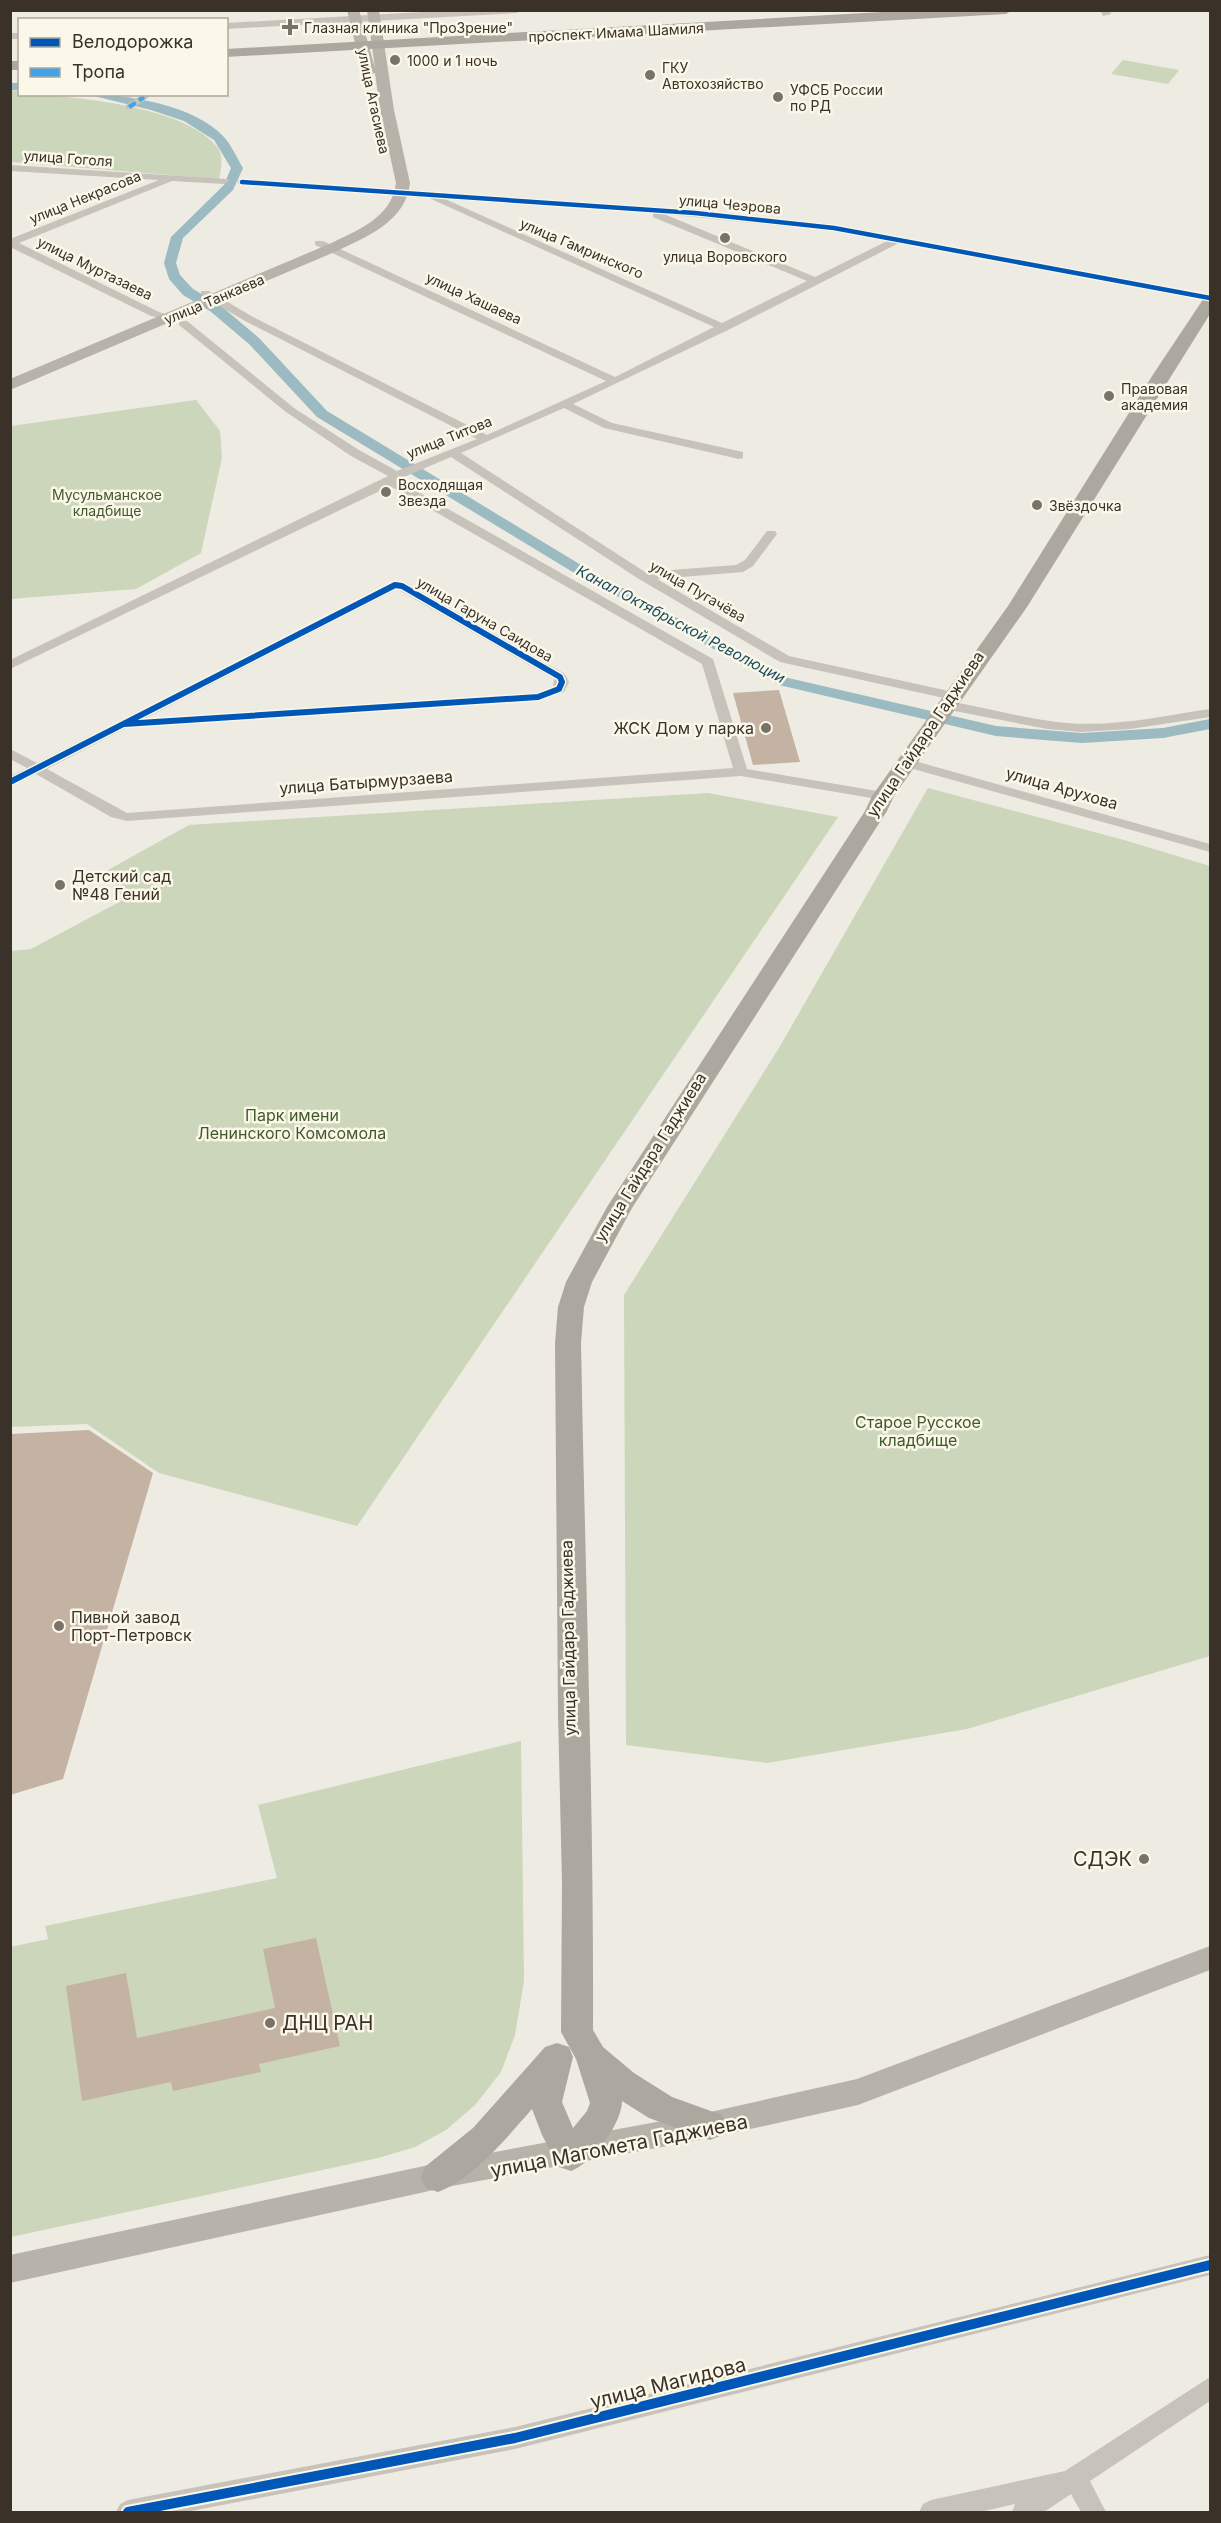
<svg xmlns="http://www.w3.org/2000/svg" width="1221" height="2523" font-family="Inter,sans-serif">
	<style>
		.green { fill: #cbd6ba }
		.lines { fill: none; stroke-linecap: round; stroke-linejoin: round }
		.canal { fill: #9bbac2; fill-rule: evenodd }
		.building { fill: #c4b3a2 }
		.street { fill: #c8c3ba; fill-rule: evenodd }
		.secondary { fill: #b8b3aa; fill-rule: evenodd }
		.primary { fill: #ada89f; fill-rule: evenodd }
		.quiet { stroke: #3fa3eb; stroke-width: 4; stroke-dasharray: 8 4; stroke-linecap: butt }
		.cycleway-far2-casing { stroke: #fbf7e9; stroke-width: 7 }
		.cycleway-far1-casing { stroke: #fbf7e9; stroke-width: 9 }
		.cycleway-casing { stroke: #fbf7e9; stroke-width: 14 }
		.cycleway-far2 { stroke: #0057b8; stroke-width: 4.5 }
		.cycleway-far1 { stroke: #0057b8; stroke-width: 6 }
		.cycleway { stroke: #0057b8; stroke-width: 10 }
		.poi-dot { fill: #797269; stroke: #fbf7e9; stroke-width: 2 }
		.labels { text-anchor: middle; dominant-baseline: central; stroke-width: 5; stroke-linejoin: round; paint-order: stroke }
		.far-poi-label { font-size: 14px; fill: #3a3128; stroke: #fbf7e9; text-anchor: start }
		.far-street-label { font-size: 14px; fill: #3a3128; stroke: #fbf7e9 }
		.far-park-label { font-size: 14px; fill: #3e5a29; stroke: #fbf7e9 }
		.far-water-label { font-size: 15px; font-style: italic; fill: #194c5f; stroke: #fbf7e9 }
		.poi-label { font-size: 16px; fill: #3a3128; stroke: #fbf7e9; text-anchor: start }
		.street-label { font-size: 16px; fill: #3a3128; stroke: #fbf7e9 }
		.park-label { font-size: 16px; fill: #3e5a29; stroke: #fbf7e9 }
		.near-poi-label { font-size: 20px; fill: #3a3128; stroke: #fbf7e9; text-anchor: end }
		.near-street-label { font-size: 20px; fill: #3a3128; stroke: #fbf7e9 }
	</style>
	<rect width="100%" height="100%" fill="#eeebe2"/>
	<path class="green" d="M1123,60L1179,70L1168,84L1111,74Z
		M10,90L19,91L20,94C68,95 186,106 217,147C224,156 221,169 219,179L11,162Z
		M196,400L220,431L222,458L201,553L136,589L11,599V426Z
		M928,788L1124,840L1210,866V1656L967,1729L767,1763L626,1745L624,1295L779,1048Z
		M708,793L838,817L357,1526L159,1473L87,1424L11,1427V951L31,949L123,900L108,870L189,825Z
		M521,1741L524,1981L515,2035L501,2072L475,2105L446,2130L415,2147L378,2158L11,2237L10,1947L48,1939L45,1926L277,1878L258,1805Z"/>
	<g class="lines">
		<path class="canal" d="M10,83H20V90H10Z
			M86,94C126,94 195,105 224,137C232,146 237,158 243,168L233,190L183,238L176,263L180,275L193,289L220,305L259,338L327,411L581,565L784,677L996,726L1082,733L1163,728L1210,719V729L1163,738L1082,743L996,736L779,685L571,571L317,417L249,344L210,311L183,295L169,279L164,263L171,237L224,185L231,168L214,140L184,121L151,110Z"/>
	</g>
	<path class="building" d="M779,690L800,762L753,765L733,693Z
		M89,1430L153,1473L63,1779L10,1795V1434Z
		M316,1938L340,2046L259,2064L261,2072L173,2091L171,2082L82,2101L66,1986L126,1973L137,2038L275,2008L263,1949Z"/>
	<g class="lines">
		<path class="street" d="M457,10H521L517,13L226,29V23Z
			M1100,10H1110L1111,14L1103,16Z
			M10,33H20V39H10Z
			M141,95L149,97L132,109H126V105Z
			M10,165L228,179L229,181L224,184L172,181L19,243L159,312L172,316V320L151,316L10,247V239L159,180L10,171Z
			M242,179L695,210L834,225L1210,295V301L899,243L728,330L573,404L612,423L743,452V458L739,459L604,428L564,408L461,453L645,572L736,565L745,560L767,531H775L777,534L753,566L743,572L657,579L789,656L958,693L960,696L953,700L780,662L639,579L451,457L397,480L713,659L747,769L883,792L890,796L888,799L883,800L741,776L127,821L111,817L36,774L10,786V776L27,768L10,759V749L37,763L395,581L406,583L565,674L569,682L564,692L538,701L126,728L47,769L127,813L733,768L702,664L390,486L10,669V660L388,476L351,456L286,412L179,325V321H187L294,408L359,450L397,471L477,439L245,321L201,295V291H209L253,317L487,435L606,381L315,245V241H323L615,377L714,327L429,198L238,184V180ZM445,199L653,213V217L807,281L722,323ZM664,214L834,231L887,241L815,277ZM397,589L554,679L553,687L536,693L144,719Z
			M944,701C985,706 1026,720 1067,723C1115,727 1163,716 1210,709V717L1130,729L1081,732L1047,729L939,708L937,705L939,702Z
			M904,758L1210,844V852L899,765L897,762Z
			M1210,2255V2275L515,2449L186,2512H116L120,2504L128,2500L515,2427Z
			M1210,2377V2401L1090,2481L1106,2512H1081L1071,2494L1044,2512H1012L1015,2504L980,2512H919L923,2504L931,2500L1065,2471Z"/>
		<path class="secondary" d="M347,10H359L375,68L367,10H379L394,110L410,183C406,221 368,236 337,251L10,390V379L327,245C356,231 392,218 396,183L380,110L375,73L369,76L362,72Z
			M1210,1946V1970L858,2105L710,2138L452,2186L10,2283V2255L452,2160L710,2112L857,2079Z"/>
		<path class="primary" d="M918,10H1013L1006,14L226,57V49Z
			M10,61H20V70H10Z
			M1210,297V314L1027,607L894,796L887,811L632,1208L592,1282L584,1307L581,1343C585,1572 594,1801 593,2030L603,2047L634,2073L672,2097L722,2115L727,2125L722,2135L710,2140L649,2118L622,2101C622,2124 592,2163 571,2171L559,2167L542,2135L532,2109C507,2137 474,2179 438,2192L426,2188L421,2177L426,2166L473,2128L545,2047L557,2043L569,2047L573,2057L562,2102L573,2128L587,2111L590,2103L576,2059L561,2032L562,1883L558,1713L555,1343L558,1307L566,1282L607,1207L865,811L872,796L1008,606L1154,373L1204,298Z"/>
		<path class="quiet" d="M129,107L144,97"/>
		<g class="cycleway-far2-casing">
			<path id="cycleway-far2" d="M242,182L695,213L834,228L1210,298"/>
		</g>
		<g class="cycleway-far1-casing">
			<path id="cycleway-far1" d="M10,782L395,585L402,586L560,677L562,682L559,689L538,697L124,724"/>
		</g>
		<g class="cycleway-casing">
			<path id="cycleway" d="M128,2512L515,2438L1210,2265"/>
		</g>
		<use href="#cycleway-far2" class="cycleway-far2"/>
		<use href="#cycleway-far1" class="cycleway-far1"/>
		<use href="#cycleway" class="cycleway"/>
	</g>
	<g class="poi-dot">
		<path d="M287 18h6v6h6v6h-6v6h-6v-6h-6v-6h6z"/>
		<circle cx="395" cy="60" r="6"/>
		<circle cx="650" cy="75" r="6"/>
		<circle cx="778" cy="97" r="6"/>
		<circle cx="725" cy="238" r="6"/>
		<circle cx="1109" cy="396" r="6"/>
		<circle cx="386" cy="492" r="6"/>
		<circle cx="1037" cy="505" r="6"/>
		<circle cx="766" cy="728" r="6"/>
		<circle cx="60" cy="885" r="6"/>
		<circle cx="59" cy="1626" r="6"/>
		<circle cx="1144" cy="1859" r="6"/>
		<circle cx="270" cy="2023" r="6"/>
	</g>
	<g class="labels">
		<g class="far-poi-label">
			<text x="304" y="27">Глазная клиника "ПроЗрение"</text>
			<text x="407" y="60">1000 и 1 ночь</text>
			<text x="662" y="67">ГКУ<tspan x="662" dy="16">Автохозяйство</tspan></text>
			<text x="790" y="89">УФСБ России<tspan x="790" dy="16">по РД</tspan></text>
			<text x="725" y="256" text-anchor="middle">улица Воровского</text>
			<text x="1121" y="388">Правовая<tspan x="1121" dy="16">академия</tspan></text>
			<text x="398" y="484">Восходящая<tspan x="398" dy="16">Звезда</tspan></text>
			<text x="1049" y="505">Звёздочка</text>
		</g>
		<g class="far-street-label">
			<text transform="translate(616 32) rotate(-3)">проспект Имама Шамиля</text>
			<text transform="translate(374 101) rotate(78)">улица Агасиева</text>
			<text transform="translate(68 158) rotate(4)">улица Гоголя</text>
			<text transform="translate(85 197) rotate(-22)">улица Некрасова</text>
			<text transform="translate(730 204) rotate(5)">улица Чеэрова</text>
			<text transform="translate(582 248) rotate(23)">улица Гамринского</text>
			<text transform="translate(95 268) rotate(26)">улица Муртазаева</text>
			<text transform="translate(474 298) rotate(25)">улица Хашаева</text>
			<text transform="translate(214 299) rotate(-23)">улица Танкаева</text>
			<text transform="translate(449 437) rotate(-22)">улица Титова</text>
			<text transform="translate(698 591) rotate(30)">улица Пугачёва</text>
			<text transform="translate(485 619) rotate(30)">улица Гаруна Саидова</text>
		</g>
		<g class="far-park-label">
			<text x="107" y="494">Мусульманское<tspan x="107" dy="16">кладбище</tspan></text>
		</g>
		<g class="far-water-label">
			<text transform="translate(681 624) rotate(28)">Канал Октябрьской Революции</text>
		</g>
		<g class="poi-label">
			<text x="754" y="728" text-anchor="end">ЖСК Дом у парка</text>
			<text x="72" y="876">Детский сад<tspan x="72" dy="18">№48 Гений</tspan></text>
			<text x="71" y="1617">Пивной завод<tspan x="71" dy="18">Порт-Петровск</tspan></text>
		</g>
		<g class="street-label">
			<text transform="translate(925 734) rotate(-56)">улица Гайдара Гаджиева</text>
			<text transform="translate(366 782) rotate(-4)">улица Батырмурзаева</text>
			<text transform="translate(1062 788) rotate(16)">улица Арухова</text>
			<text transform="translate(650 1157) rotate(-58)">улица Гайдара Гаджиева</text>
			<text transform="translate(568 1638) rotate(-91)">улица Гайдара Гаджиева</text>
		</g>
		<g class="park-label">
			<text x="292" y="1115">Парк имени<tspan x="292" dy="18">Ленинского Комсомола</tspan></text>
			<text x="918" y="1422">Старое Русское<tspan x="918" dy="18">кладбище</tspan></text>
		</g>
		<g class="near-poi-label">
			<text x="1132" y="1859">СДЭК</text>
			<text x="282" y="2023" text-anchor="start">ДНЦ РАН</text>
		</g>
		<g class="near-street-label">
			<text transform="translate(619 2146) rotate(-11)">улица Магомета Гаджиева</text>
			<text transform="translate(668 2383) rotate(-14)">улица Магидова</text>
		</g>
	</g>
	<rect width="1221" height="2523" fill="none" stroke="#3a3128" stroke-width="24"/>
	<rect x="18" y="18" width="210" height="78" fill="#fbf7e9" stroke="#aea89c" stroke-width="1.5"/>
	<rect x="30" y="38" width="30" height="9" fill="#0057b8" stroke="#aea89c" stroke-width="1.5"/>
	<text x="72" y="48" font-size="18" fill="#3a3128">Велодорожка</text>
	<rect x="30" y="68" width="30" height="9" fill="#3fa3eb" stroke="#aea89c" stroke-width="1.5"/>
	<text x="72" y="78" font-size="18" fill="#3a3128">Тропа</text>
</svg>
